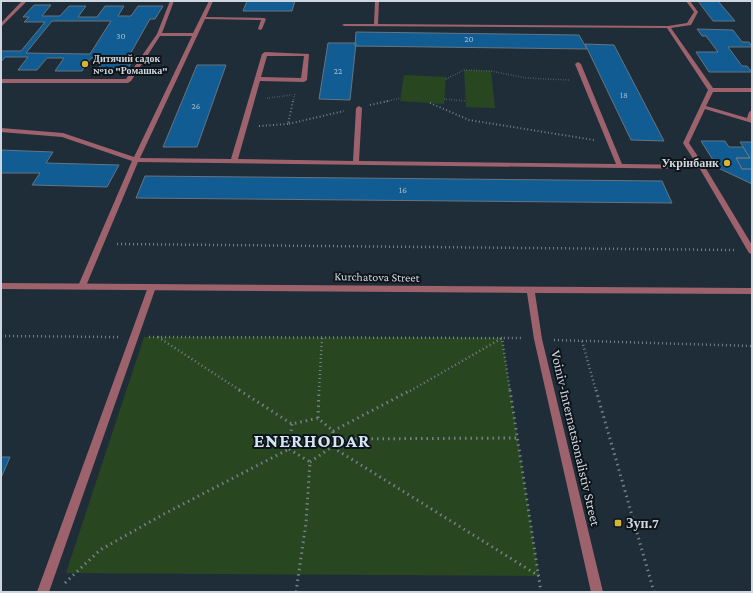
<svg xmlns="http://www.w3.org/2000/svg" width="753" height="593" font-family="'Crimson Pro',serif">
	<style>
		.green { fill: #284721 }
		.building { fill: #115d93; stroke: #657482; fill-rule: evenodd }
		.lines { fill: none; stroke-linecap: round; stroke-linejoin: round }
		.path-far3 { stroke: #75808a; stroke-width: 1.5; stroke-dasharray: 0.5 2; stroke-linecap: butt }
		.path-far2 { stroke: #75808a; stroke-width: 2; stroke-dasharray: 1 2.5; stroke-linecap: butt }
		.path-far1 { stroke: #75808a; stroke-width: 2.5; stroke-dasharray: 1 3; stroke-linecap: butt }
		.path { stroke: #75808a; stroke-width: 3; stroke-dasharray: 1.5 4; stroke-linecap: butt }
		.service { fill: #9d626c; fill-rule: evenodd }
		.tertiary { fill: #9d626c; fill-rule: evenodd }
		.poi-dot { fill: #d6b534; stroke: #0e141a; stroke-width: 1.5 }
		.labels { text-anchor: middle; dominant-baseline: central; stroke-width: 4; stroke-linejoin: round; paint-order: stroke }
		.far-number-label { font-size: 9px; fill: #9fb8cc }
		.far-poi-label { font-size: 10px; font-weight: bold; fill: #ced7df; stroke: #0e141a; text-anchor: start }
		.number-label { font-size: 10px; fill: #9fb8cc }
		.poi-label { font-size: 12px; font-weight: bold; fill: #ced7df; stroke: #0e141a; text-anchor: end }
		.street-label { font-size: 12px; fill: #ced7df; stroke: #0e141a }
		.near-street-label { font-size: 14px; fill: #ced7df; stroke: #0e141a }
		.near-poi-label { font-size: 14px; font-weight: bold; fill: #ced7df; stroke: #0e141a; text-anchor: start }
		.near-district-label { font-size: 19px; font-weight: bold; letter-spacing: 1px; fill: #d4e5f5; stroke: #0e141a }
	</style>
	<rect width="100%" height="100%" fill="#1f2d39"/>
	<path class="green" d="M464,70L491,71L495,108L466,107Z
		M404,75L446,77L444,104L400,101Z
		M144,337L502,338L539,576L66,573Z"/>
	<path class="building" d="M247,1H295L292,11H243Z
		M698,1H718L735,21H713Z
		M34,5H51L42,16H60L69,6H86L78,17H97L105,6H124L118,16H131L138,6H163L155,19H150L129,56H135L126,72H96L105,58H91L82,71H55L64,58H47L37,70H18L28,57H5L1,62V51H21L45,22H24L29,17H23ZM52,21H111L90,54L26,53Z
		M697,29L733,30L742,42H749L752,47H728L742,66H747L752,72H709L696,52H718L706,36H702Z
		M356,32L579,35L587,49L355,46Z
		M328,43H356L350,100L319,99Z
		M585,44L614,45L664,141L631,140Z
		M197,65H226L197,147H163Z
		M701,141H725L729,147H743L750,158H736L742,169H752V184L718,168Z
		M740,142H752V169H742L736,158H750Z
		M1,150L53,152L46,163L119,165L107,187L32,185L40,173H1Z
		M145,176L662,181L672,203L136,198Z
		M1,457H10L1,478Z"/>
	<g class="lines">
		<path class="path-far3" d="M446,79L464,70L491,71L526,78L569,80
			M267,98L292,95
			M444,99L466,101
			M293,102L295,93
			M384,102L401,98"/>
		<path class="path-far2" d="M293,101L288,124L344,111
			M430,103L469,120L594,140
			M370,105L388,101
			M259,126L288,124"/>
		<path class="path-far1" d="M117,244L734,250
			M1,336L118,337
			M149,337L502,338L510,391
			M158,337L241,391
			M554,340L752,346
			M582,341L596,391
			M319,391L322,338
			M410,391L502,338H523"/>
		<path class="path" d="M239,390L292,424L318,418L333,431L332,447L539,576
			M510,390L541,592
			M596,390L654,592
			M318,418L319,390
			M333,431L411,390
			M333,439L517,438
			M289,449L310,462L306,523L296,592
			M310,462L332,447
			M65,583L100,550L164,514L289,449L292,424"/>
		<path class="service" d="M22,1H27L1,27V23Z
			M170,1H174L162,33H193L209,1H213L206,17L264,18L266,19L262,29L260,30L258,29L261,20L205,19L140,158L231,159L262,54L265,52L309,54L307,80L304,82L260,81L238,159L353,161L356,108L359,106L362,108L359,161L616,164L575,64L578,62L581,64L622,164L697,165L683,143L708,90L667,28L344,26L342,25L344,24H374L375,1H379L378,24L668,26L687,23L694,12L686,1H690L698,12L691,25L671,28L713,88H752V92H713L706,106L747,118L749,112L752,110V123L705,109L689,143L705,167L752,245V254L749,253L700,169L138,162L86,286L85,288H79L78,286L132,161L62,137L1,132V128L63,133L134,157L192,36H160L131,81L128,83H1V79H126L157,34ZM267,56H304L301,78L261,77Z
			M152,284L156,287L49,592H37L148,287Z"/>
		<path class="tertiary" d="M1,283L752,288V294L535,293L542,339L603,592H591L534,339L527,293L1,289Z"/>
	</g>
	<g class="poi-dot">
		<circle cx="85" cy="64" r="4"/>
		<circle cx="727" cy="163" r="4"/>
		<rect x="614" y="519" width="8" height="8" rx="2"/>
	</g>
	<g class="labels">
		<g class="far-number-label">
			<text x="121" y="36">30</text>
			<text x="469" y="39">20</text>
			<text x="338" y="71">22</text>
			<text x="624" y="95">18</text>
			<text x="196" y="106">26</text>
		</g>
		<g class="far-poi-label">
			<text x="93" y="58">Дитячий садок<tspan x="93" dy="12">№10 "Ромашка"</tspan></text>
		</g>
		<g class="number-label">
			<text x="403" y="189">16</text>
		</g>
		<g class="poi-label">
			<text x="719" y="163">Укрінбанк</text>
		</g>
		<g class="street-label">
			<text transform="translate(377 277) rotate(1)">Kurchatova Street</text>
		</g>
		<g class="near-street-label">
			<text transform="translate(576 438) rotate(77)">Voiniv-Internatsionalistiv Street</text>
		</g>
		<g class="near-poi-label">
			<text x="626" y="523">Зуп.7</text>
		</g>
		<g class="near-district-label">
			<text x="312" y="440">ENERHODAR</text>
		</g>
	</g>
	<rect width="753" height="593" fill="none" stroke="#ced7df" stroke-width="4"/>
</svg>
